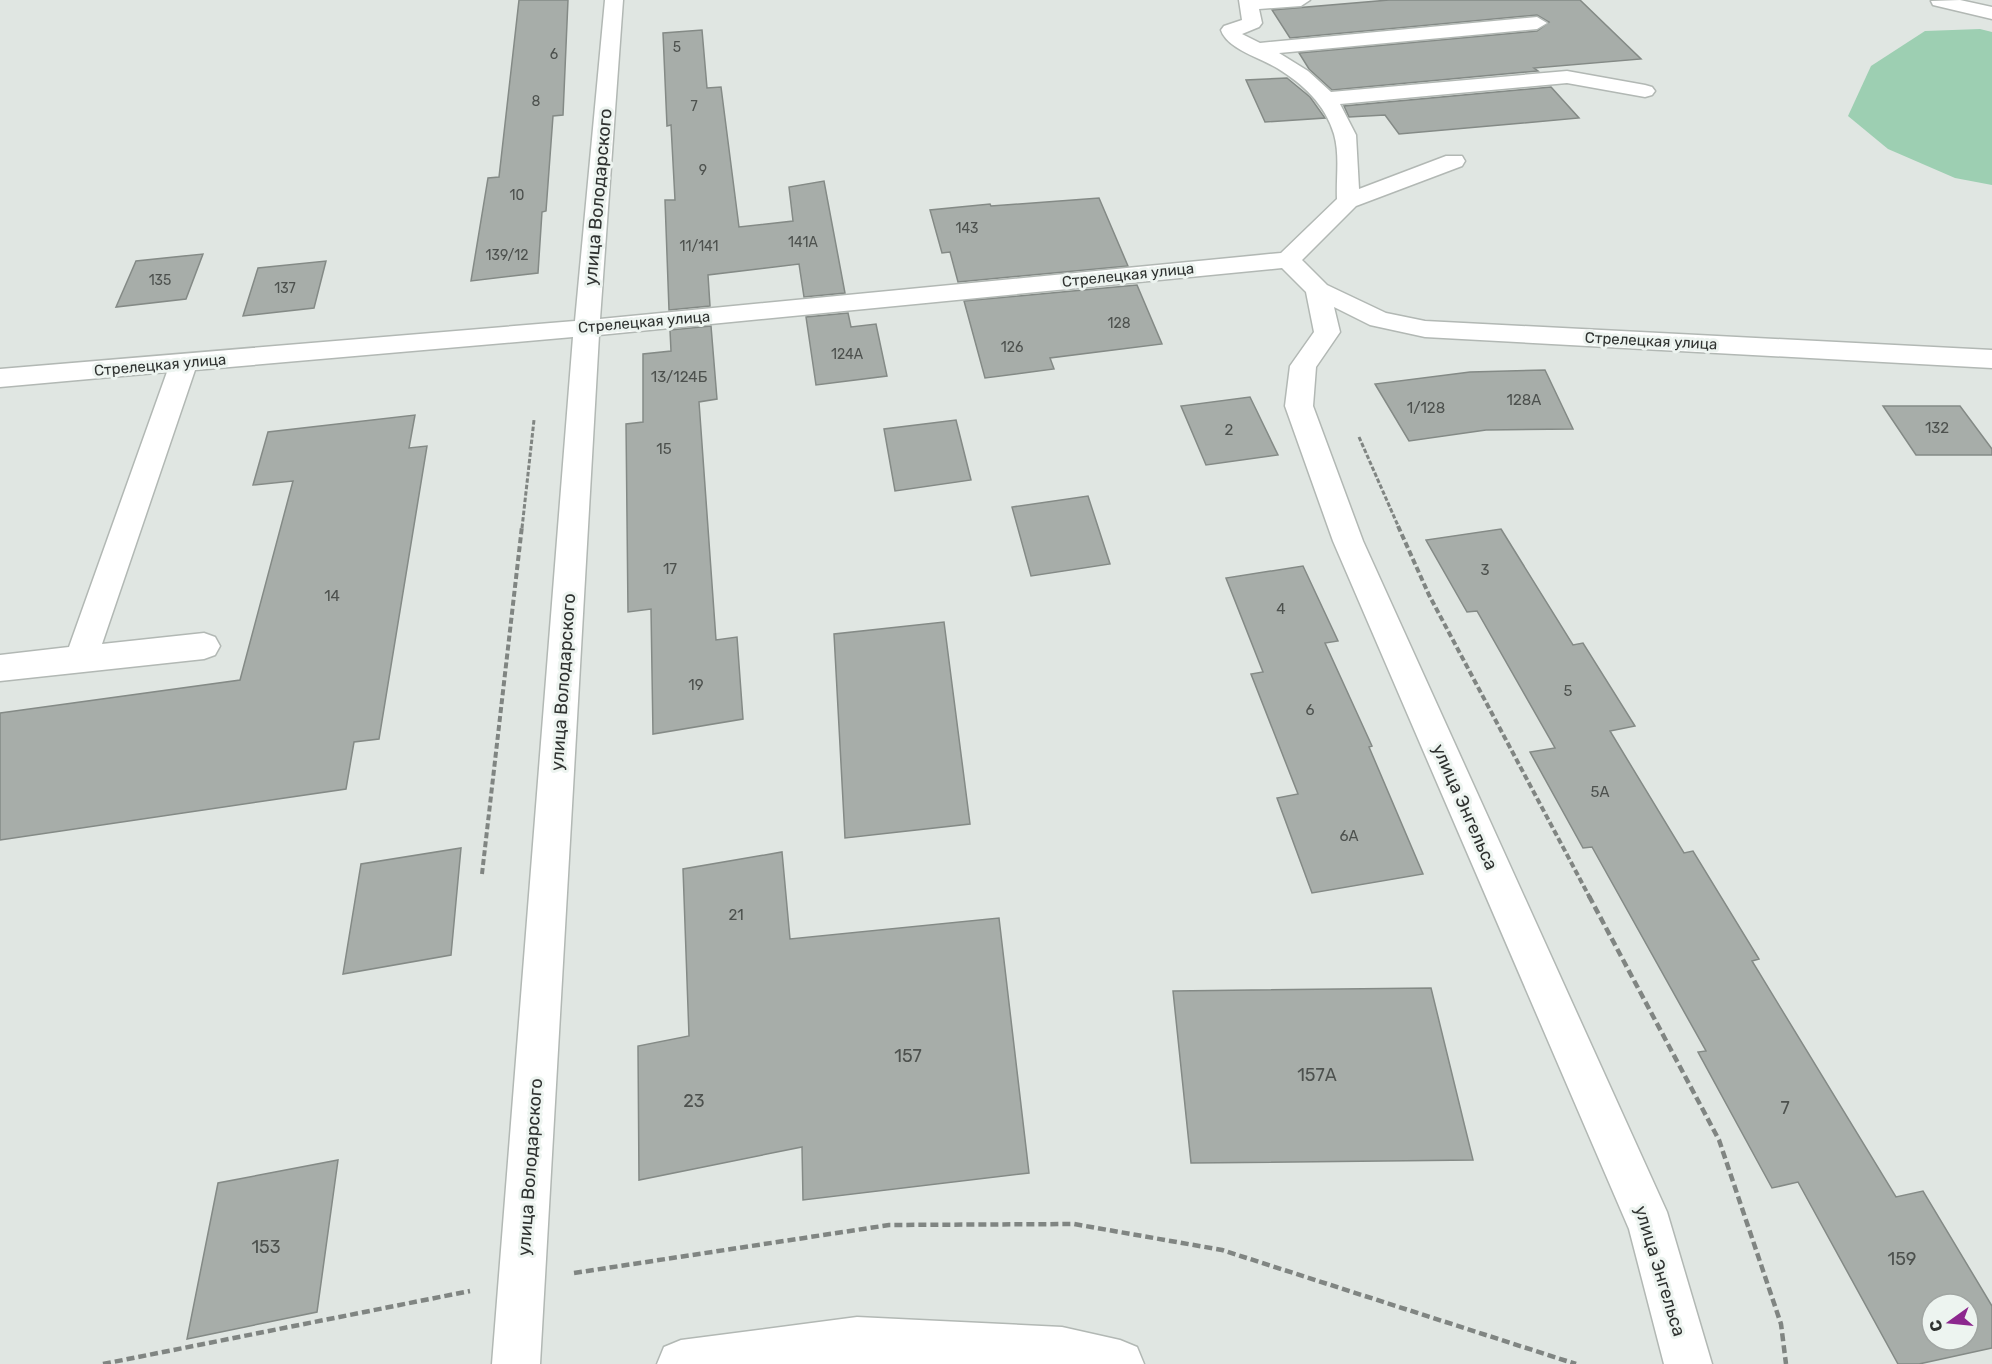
<svg xmlns="http://www.w3.org/2000/svg" width="1992" height="1364" font-family="Rubik,sans-serif">
	<style>
		.green { fill: #9dcfb2 }
		.building { fill: #a7ada9; stroke: #848a86; stroke-width: 1.5; fill-rule: evenodd }
		.lines { fill: none; stroke-linecap: round; stroke-linejoin: round }
		.minor-casing { stroke: #b2b8b4; stroke-width: 3 }
		.path-far2 { stroke: #808582; stroke-width: 3; stroke-dasharray: 4.5 2; stroke-linecap: butt }
		.path-far1 { stroke: #808582; stroke-width: 4; stroke-dasharray: 6 3; stroke-linecap: butt }
		.path { stroke: #808582; stroke-width: 4.5; stroke-dasharray: 8 4; stroke-linecap: butt }
		.minor { fill: #fff; fill-rule: evenodd }
		.labels { text-anchor: middle; dominant-baseline: central; stroke-width: 6; stroke-linejoin: round; paint-order: stroke }
		.far-number-label { font-size: 14px; fill: #4d514e }
		.far-street-label { font-size: 15px; fill: #2f3230; stroke: #edf4f0 }
		.number-label { font-size: 15px; fill: #4d514e }
		.street-label { font-size: 18px; fill: #2f3230; stroke: #edf4f0 }
		.near-number-label { font-size: 18px; fill: #4d514e }
	</style>
	<rect width="100%" height="100%" fill="#e0e6e2"/>
	<path class="green" d="M1980,29L1992,32V185L1955,178L1888,149L1848,116L1871,66L1925,31Z"/>
	<path class="building" d="M519,0H568L563,115L553,116L546,211L542,212L538,273L471,281L488,178L499,177Z
		M1389,0H1580L1641,59L1534,68L1538,71L1332,90L1309,69L1299,53L1537,31L1549,22L1537,15L1290,38L1272,10Z
		M702,30L707,88L721,87L739,227L793,221L789,187L824,181L845,293L804,297L799,264L708,275L710,306L669,310L665,200H675L671,125L667,126L663,33Z
		M1287,78L1310,97L1325,118L1265,122L1246,80Z
		M1551,87L1579,118L1399,134L1385,115L1349,117L1344,106Z
		M1099,198L1128,266L958,282L950,252L942,253L930,210L990,204L991,206Z
		M203,254L186,299L116,307L136,261Z
		M326,261L314,308L243,316L258,268Z
		M1137,285L1162,344L1050,358L1054,369L985,378L964,301Z
		M848,313L851,327L876,324L887,376L816,385L806,317Z
		M711,326L717,399L699,402L716,640L737,637L743,719L653,734L651,609L628,612L626,424L643,422V354L671,351L670,330Z
		M1545,370L1573,429L1486,430L1409,441L1375,384L1470,372Z
		M1250,397L1278,455L1206,465L1181,406Z
		M1883,406H1960L1992,449V455H1916Z
		M415,415L409,448L427,446L379,739L354,742L346,789L0,840V713L240,680L293,481L253,485L268,432Z
		M956,420L971,480L895,491L884,429Z
		M1088,496L1110,564L1031,576L1012,507Z
		M1501,529L1573,645L1583,643L1635,726L1610,731L1684,853L1693,851L1759,959L1752,961L1896,1197L1923,1191L1992,1306V1348L1919,1364H1898L1798,1182L1772,1188L1698,1052L1706,1051L1592,847L1583,848L1530,752L1555,748L1477,611L1467,612L1426,540ZM1932,1304H1968V1340H1932Z
		M1303,566L1338,641L1325,643L1372,746L1369,747L1423,874L1312,893L1277,798L1298,794L1251,674L1263,672L1226,578Z
		M944,622L970,824L845,838L834,634Z
		M461,848L451,955L343,974L361,864Z
		M782,852L790,939L999,918L1029,1173L803,1200L802,1147L639,1180L638,1046L689,1036L683,869Z
		M1431,988L1473,1160L1191,1163L1173,991Z
		M338,1160L317,1312L187,1339L218,1183Z"/>
	<g class="lines">
		<g class="minor-casing">
			<path id="minor" d="M605,0H623L600,319L1281,253L1337,199C1336,178 1340,155 1334,134C1325,104 1303,84 1277,68C1261,58 1227,49 1221,30L1224,26L1242,20L1239,0H1310L1301,6L1259,9L1262,23L1259,27L1242,34L1260,43L1537,17L1547,23L1537,29L1279,53L1308,71L1331,92L1567,71L1645,85L1652,87L1655,91L1652,95L1645,97L1567,83L1340,104L1356,135L1359,189L1446,156H1462L1465,161L1462,166L1356,206L1302,260L1327,285L1386,313L1425,321L1992,350V368L1425,337L1370,325L1334,307L1340,332L1316,367L1313,406L1363,541L1667,1212L1712,1364H1664L1629,1229L1333,541L1285,406L1290,366L1314,332L1306,292L1282,268L599,335L540,1364H492L573,337L195,370L102,644L204,633L215,637L220,646L215,655L204,659L0,681V655L69,647L167,372L0,387V369L575,321Z
				M1960,0L1992,7V19L1933,5L1931,1Z
				M857,1317L1062,1327L1120,1340L1137,1347L1144,1364H657L664,1347L681,1340Z"/>
		</g>
		<path class="path-far2" d="M1359,437L1399,528
			M522,528L534,420"/>
		<path class="path-far1" d="M1398,526L1429,595L1590,898
			M482,874L522,526"/>
		<path class="path" d="M1589,896L1719,1140L1781,1324L1786,1364
			M574,1273L889,1225L1074,1224L1222,1250L1576,1364
			M103,1364L470,1291"/>
		<use href="#minor" class="minor"/>
	</g>
	<g class="labels">
		<g class="far-number-label">
			<text x="677" y="47">5</text>
			<text x="554" y="54">6</text>
			<text x="536" y="101">8</text>
			<text x="694" y="106">7</text>
			<text x="703" y="170">9</text>
			<text x="517" y="195">10</text>
			<text x="967" y="228">143</text>
			<text x="803" y="242">141А</text>
			<text x="699" y="246">11/141</text>
			<text x="507" y="255">139/12</text>
			<text x="160" y="280">135</text>
			<text x="285" y="288">137</text>
			<text x="1119" y="323">128</text>
			<text x="1012" y="347">126</text>
			<text x="847" y="354">124А</text>
		</g>
		<g class="far-street-label">
			<text transform="translate(1128 275) rotate(-6)">Стрелецкая улица</text>
			<text transform="translate(644 322) rotate(-5)">Стрелецкая улица</text>
			<text transform="translate(1651 341) rotate(3)">Стрелецкая улица</text>
			<text transform="translate(160 365) rotate(-5)">Стрелецкая улица</text>
		</g>
		<g class="number-label">
			<text x="679" y="377">13/124Б</text>
			<text x="1524" y="400">128А</text>
			<text x="1426" y="408">1/128</text>
			<text x="1937" y="428">132</text>
			<text x="1229" y="430">2</text>
			<text x="664" y="449">15</text>
			<text x="670" y="569">17</text>
			<text x="1485" y="570">3</text>
			<text x="332" y="596">14</text>
			<text x="1281" y="609">4</text>
			<text x="696" y="685">19</text>
			<text x="1568" y="691">5</text>
			<text x="1310" y="710">6</text>
			<text x="1600" y="792">5А</text>
			<text x="1349" y="836">6А</text>
			<text x="736" y="915">21</text>
		</g>
		<g class="street-label">
			<text transform="translate(598 197) rotate(-85)">улица Володарского</text>
			<text transform="translate(563 682) rotate(-86)">улица Володарского</text>
			<text transform="translate(1465 807) rotate(66)">улица Энгельса</text>
			<text transform="translate(530 1167) rotate(-86)">улица Володарского</text>
			<text transform="translate(1660 1271) rotate(73)">улица Энгельса</text>
		</g>
		<g class="near-number-label">
			<text x="908" y="1056">157</text>
			<text x="1317" y="1075">157А</text>
			<text x="694" y="1101">23</text>
			<text x="1785" y="1108">7</text>
			<text x="266" y="1247">153</text>
			<text x="1902" y="1259">159</text>
		</g>
	</g>
	<g transform="translate(1950 1322) rotate(255)"><circle r="28" fill="#edf4f0" stroke="#a1a6a3" stroke-width="1.5"/>
	<path d="M0-4.5L10 22L0 15L-10 22Z" fill="#8c278e"/>
	<text y="-9" font-size="16" font-weight="bold" text-anchor="middle" fill="#2f3230">С</text>
	</g>
</svg>
